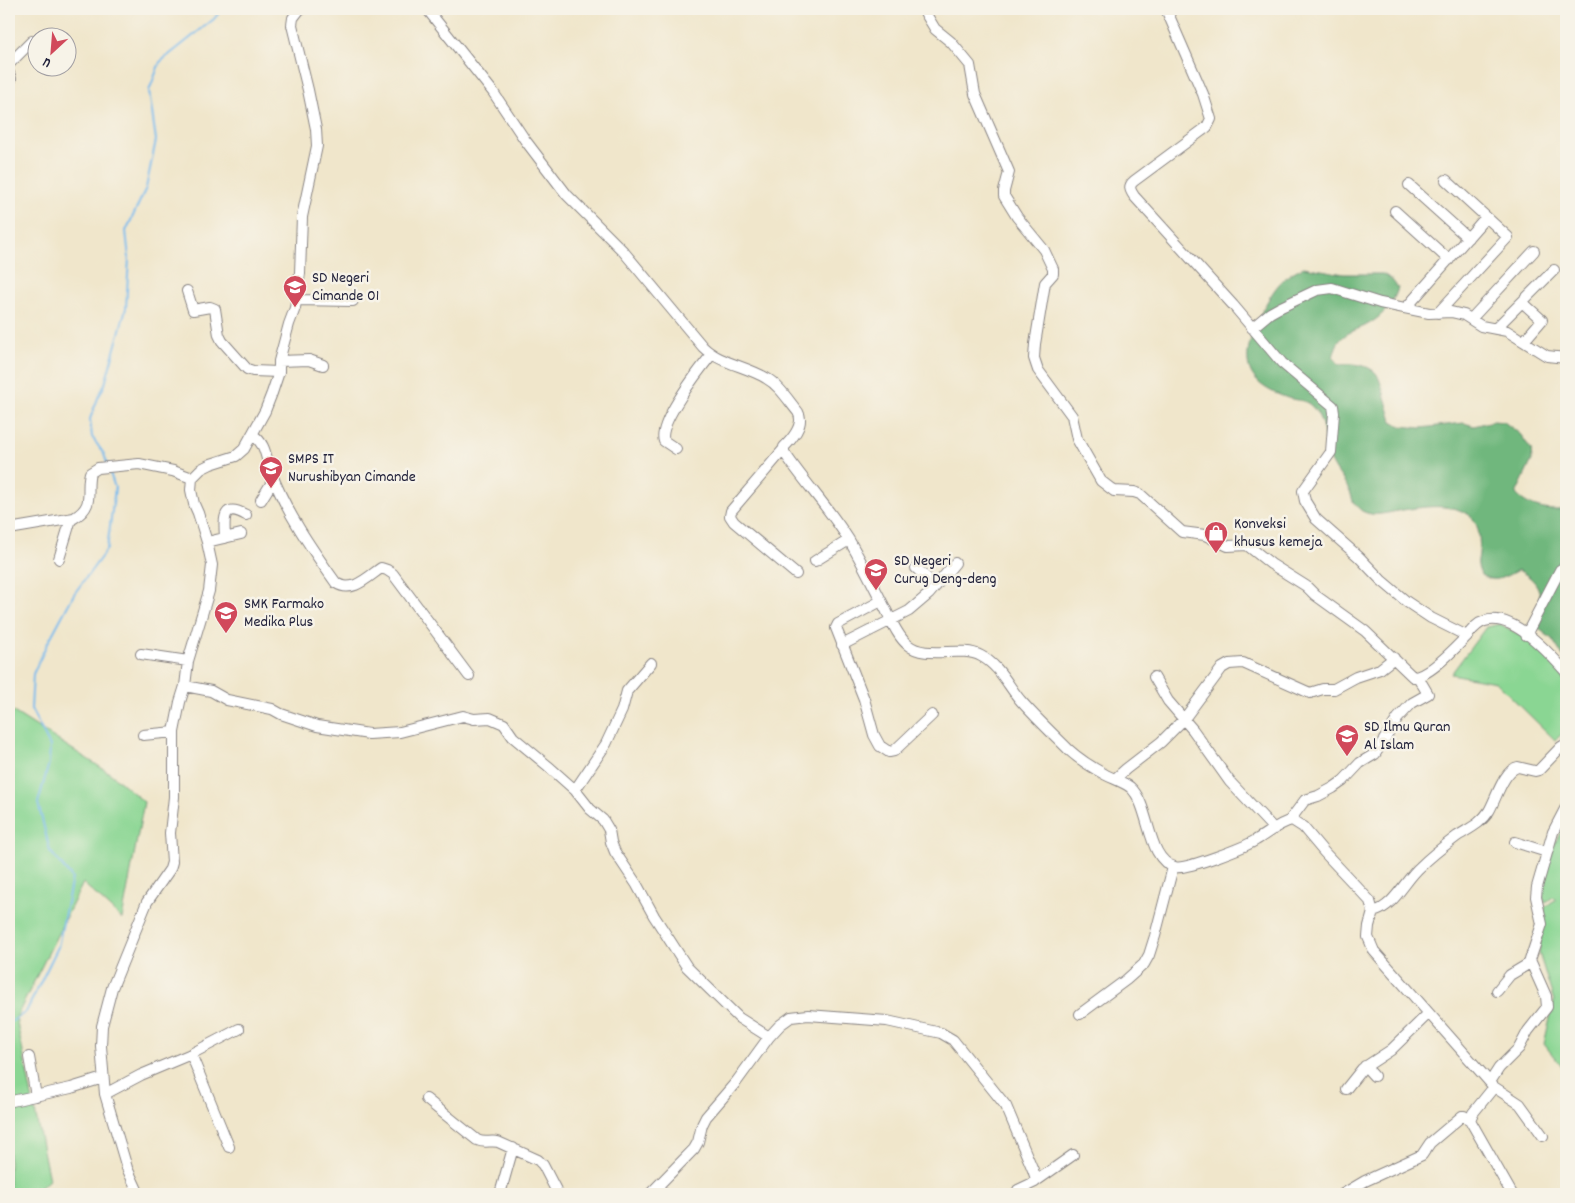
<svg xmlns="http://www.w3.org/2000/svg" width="1575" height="1203" font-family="Dekko,sans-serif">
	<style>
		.green { fill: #8ad693; stroke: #567c67 }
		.forest { fill: #6fb77d; stroke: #486c5c }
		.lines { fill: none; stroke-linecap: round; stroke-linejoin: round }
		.stream { stroke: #78bbee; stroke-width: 2 }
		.minor-casing { stroke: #898483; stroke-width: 12 }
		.minor { stroke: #fff; stroke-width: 10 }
		.labels { text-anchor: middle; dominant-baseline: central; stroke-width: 5; stroke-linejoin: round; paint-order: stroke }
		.poi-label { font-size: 16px; fill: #22223b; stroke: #f7f3e8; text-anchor: start }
	</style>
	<rect width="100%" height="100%" fill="#f7f3e8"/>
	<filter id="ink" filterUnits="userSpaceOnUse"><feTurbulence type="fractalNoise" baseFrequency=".02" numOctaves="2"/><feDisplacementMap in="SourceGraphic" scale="10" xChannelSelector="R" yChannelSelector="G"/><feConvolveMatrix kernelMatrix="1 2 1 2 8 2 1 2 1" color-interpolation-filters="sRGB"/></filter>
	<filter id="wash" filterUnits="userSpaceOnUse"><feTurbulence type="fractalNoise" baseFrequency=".0096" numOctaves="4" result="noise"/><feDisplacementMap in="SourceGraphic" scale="20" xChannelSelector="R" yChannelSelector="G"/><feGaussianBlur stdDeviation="1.12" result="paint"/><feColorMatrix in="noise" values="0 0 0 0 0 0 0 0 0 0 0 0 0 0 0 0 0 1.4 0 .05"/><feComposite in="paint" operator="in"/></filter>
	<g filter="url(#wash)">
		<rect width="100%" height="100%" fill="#f0e6cb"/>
		<path class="green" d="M1500,624L1531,641L1566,679V731L1555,740L1496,682L1451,674L1486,627Z
			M9,709L111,774L144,802L122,919L83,883L16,1018L49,1180L33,1194H9Z
			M1565,824L1566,907L1563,906L1566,909V1072L1544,1044L1554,1001L1539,953L1545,907L1556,899L1553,897L1545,903L1541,891L1545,875L1555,843Z"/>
		<path class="forest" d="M1304,267L1344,274H1383L1392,280L1398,288C1393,305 1381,318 1365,326C1357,330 1347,332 1341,339C1336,344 1335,351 1333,357L1339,364C1352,363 1367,364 1376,373C1381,379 1389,412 1392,421L1401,426L1421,428L1464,423L1474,426L1493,421L1504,422L1520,434L1531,449L1532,460L1516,494C1528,508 1549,512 1566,509V661L1552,639L1534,625C1542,600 1546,584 1518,570C1504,577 1496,584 1481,575C1480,572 1478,568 1478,565C1477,561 1479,557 1479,553C1480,539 1480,520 1466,513C1447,503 1423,507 1403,510C1390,512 1374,518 1362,511C1360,510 1356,505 1354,503C1352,500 1352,496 1350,492C1344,479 1332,468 1328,453C1323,439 1325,423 1315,410C1305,397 1297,402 1285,397C1239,381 1242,354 1260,316C1270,295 1280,276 1304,267Z"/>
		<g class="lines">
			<path class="stream" d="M107,463L104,454L92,437L90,419L98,398L105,384L126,308L129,258L126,231L146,188L156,140L149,91L160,62L214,19L222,9
				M9,1023L26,1012L58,947L72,878L50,851L38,803L49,763L50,746L31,709L33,674L45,648L74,594L107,549L115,488L109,470"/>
		</g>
	</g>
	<g filter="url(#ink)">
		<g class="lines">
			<g class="minor-casing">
				<path id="minor" d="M427,9L493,92L525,140L567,195L623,251L703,347C719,363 746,366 766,378C779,385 788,400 798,412C805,424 793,438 784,447V452C804,482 829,508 849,540C862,562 874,587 886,610C892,622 898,637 908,645C926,660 961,645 981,656C1000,666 1008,686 1021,701C1036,718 1053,734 1069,750C1080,760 1093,768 1106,775C1114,779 1123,782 1130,787C1151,805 1146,860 1175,867C1186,870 1245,847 1256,840C1268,833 1279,823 1292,820L1303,827L1324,852L1370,901L1373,912L1369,926L1368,937L1374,951L1494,1087L1473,1113L1470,1120L1512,1194
					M923,9L935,29L951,42L970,65L975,94L1009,172L1004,191V196L1017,217L1044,250L1053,269V274L1045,283L1035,344L1034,358L1038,370L1072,416L1077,439L1101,481L1114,491L1134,492L1140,494L1182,532L1205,535L1228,546L1247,545L1271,564L1306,586L1315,595L1365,631L1413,677C1429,677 1456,647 1467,636
					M1166,9L1203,94L1211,119L1207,127L1134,181C1128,186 1130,190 1134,196L1233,305L1282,363L1333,406L1334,413L1331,452L1303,491L1305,501L1316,519L1359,557L1381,580L1407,602L1431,618L1467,636C1472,630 1477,623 1485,621C1513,612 1550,654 1566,672
					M9,64L32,41
					M9,73L11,79L9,84
					M1409,185L1468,238
					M1395,211L1449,260
					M187,291L193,310L210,307L215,309L219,335L222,341L247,369L253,371L279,372
					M296,300L353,301
					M1522,302L1542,320L1524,341
					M1406,308L1486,217
					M1438,313L1508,237L1446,180
					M1471,319L1534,251
					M1252,328L1270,313L1279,308L1317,290L1332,288L1380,303L1429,313L1451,312L1464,315L1481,326L1507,331L1547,356L1566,358
					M1495,329L1554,270
					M279,361L309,360L323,365
					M253,435C267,445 265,457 271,472C286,512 311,548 336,583C352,594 368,577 381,568L387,570L393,574L469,676
					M676,449L664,441C657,424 700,369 712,354
					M783,450L731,511L730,516L734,522L796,574
					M261,500L274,479
					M9,529L74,518C96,505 85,492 90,473L98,468L139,464L173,471L192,478
					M225,538C224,519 222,502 246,515
					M207,542L241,534
					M59,559L71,519
					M815,561L849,540
					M916,568L936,586
					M881,601L838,624L836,628L864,699L874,735L880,746L889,752L894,751L932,715
					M1526,635L1560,570L1563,568H1566
					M842,645L909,611L929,594L955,563
					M141,654L188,661
					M1154,677L1168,701L1193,730L1230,782L1274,829
					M185,686L211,691L227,700L272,709L281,714L317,726L369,734L400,732L463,716L474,719L490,718L504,724L513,737L548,766L575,790L590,809L603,820L609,830L611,842L615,852L637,885L654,916L687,967L739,1018L769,1037
					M143,735L174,732
					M1115,779L1126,769L1161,742L1184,719L1222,668L1229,664L1243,663L1310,693L1323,689H1334L1356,677L1380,669L1394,658
					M575,790L606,744L622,710L627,691L651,663
					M1290,820L1305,800L1318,796L1333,788L1343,781L1360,763L1375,754L1398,718L1412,703L1428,694L1418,677
					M1515,842L1547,852
					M1373,912C1394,907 1405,880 1420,867C1431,856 1444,846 1456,837C1468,829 1481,824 1489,811C1496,799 1504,770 1518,767L1535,771L1539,770L1561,747L1566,744
					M1497,991L1510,975L1530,963
					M1080,1014L1126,980L1144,964L1149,955L1155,936L1173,867
					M191,1054L229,1147
					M29,1057L36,1096
					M1365,1066L1374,1076
					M1490,1082L1499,1068L1519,1048L1528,1031L1547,1007L1546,996L1530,960L1542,924L1536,897L1537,887L1553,832L1566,807
					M1494,1087L1520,1104L1543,1136
					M1346,1089L1362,1069L1391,1050L1428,1014
					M105,1094L141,1075L191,1054L239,1029
					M426,1099L477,1140C485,1144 490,1140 498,1142L538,1160L543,1165L558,1194
					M12,1101L71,1088L103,1078
					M1036,1181L1073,1155
					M658,1186L664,1194
					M139,1194L127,1168L105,1094L101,1046L102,1026L112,988L147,902L170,869L172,862L170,833L174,797V732L180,702L185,686L188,661L209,591L212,565L207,542L198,513L194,504L191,490L192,478L201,469L211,464L236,456L244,449L265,411L272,393L279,372V361L289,324L295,308L300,273L302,217L317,146L316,129L308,90L292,25L293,18L300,9
					M500,1194L513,1148
					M650,1194L694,1149L698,1142L702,1125L706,1117L737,1081L769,1037L780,1025L791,1017L808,1015L887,1021L941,1033L953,1040L1006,1106L1033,1170L1036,1179L1035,1182L1018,1190L1017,1194
					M1343,1194L1365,1181L1422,1155L1430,1143L1462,1116H1464L1470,1120"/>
			</g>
			<use href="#minor" class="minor"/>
		</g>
	</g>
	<defs>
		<g id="school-pin" transform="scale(1.25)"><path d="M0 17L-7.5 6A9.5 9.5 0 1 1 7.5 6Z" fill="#d1495b" stroke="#f7f3e8"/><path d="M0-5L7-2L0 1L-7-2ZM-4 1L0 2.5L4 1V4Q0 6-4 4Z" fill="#fff"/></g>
		<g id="shop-pin" transform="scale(1.25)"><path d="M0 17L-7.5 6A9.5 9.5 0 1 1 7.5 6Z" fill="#d1495b" stroke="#f7f3e8"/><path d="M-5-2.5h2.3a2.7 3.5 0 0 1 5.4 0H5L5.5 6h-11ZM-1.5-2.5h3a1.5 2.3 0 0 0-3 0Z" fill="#fff"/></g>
	</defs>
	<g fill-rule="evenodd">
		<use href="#school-pin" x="295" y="287"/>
		<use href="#school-pin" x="271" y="468"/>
		<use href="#shop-pin" x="1216" y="533"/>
		<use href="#school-pin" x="876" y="570"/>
		<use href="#school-pin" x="226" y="613"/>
		<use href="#school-pin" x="1347" y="736"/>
	</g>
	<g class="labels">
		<g class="poi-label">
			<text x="312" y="278">SD Negeri<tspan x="312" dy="18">Cimande 01</tspan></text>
			<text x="288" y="459">SMPS IT<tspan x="288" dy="18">Nurushibyan Cimande</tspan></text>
			<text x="1234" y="524">Konveksi<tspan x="1234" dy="18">khusus kemeja</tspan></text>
			<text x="894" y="561">SD Negeri<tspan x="894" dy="18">Curug Deng-deng</tspan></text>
			<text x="244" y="604">SMK Farmako<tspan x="244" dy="18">Medika Plus</tspan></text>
			<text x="1364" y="727">SD Ilmu Quran<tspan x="1364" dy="18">Al Islam</tspan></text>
		</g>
	</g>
	<rect width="1575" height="1203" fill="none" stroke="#f7f3e8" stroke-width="30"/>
	<g transform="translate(52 52) rotate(206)"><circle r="24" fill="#f7f3e8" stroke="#a29fa3"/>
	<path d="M0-4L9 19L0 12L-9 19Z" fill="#d1495b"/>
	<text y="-8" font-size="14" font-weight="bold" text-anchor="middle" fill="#22223b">U</text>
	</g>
</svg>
